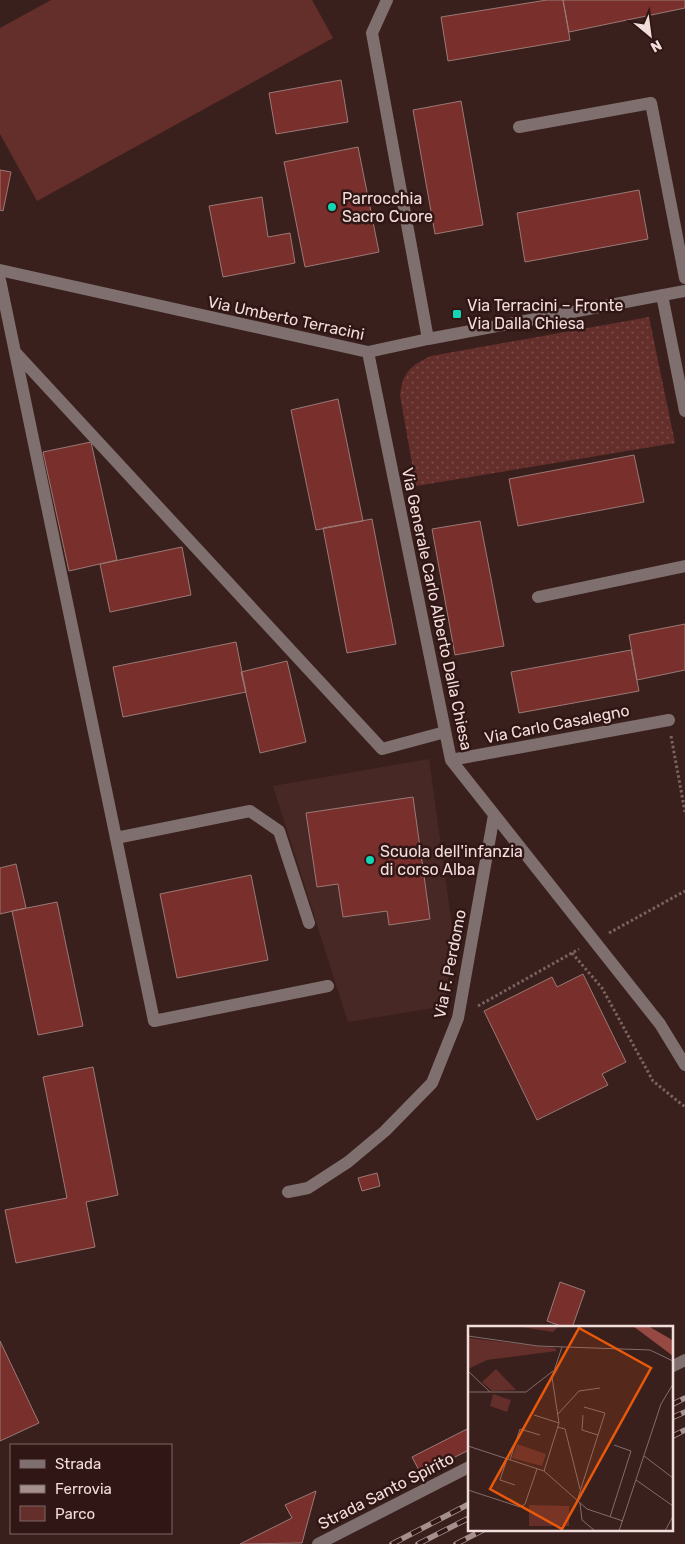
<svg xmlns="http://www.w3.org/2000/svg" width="685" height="1544" font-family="Rubik,sans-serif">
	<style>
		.built { fill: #482825 }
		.green { fill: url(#green-dots) }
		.pitch { fill: #642e2a }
		.building { fill: #792f2b; stroke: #9a7975 }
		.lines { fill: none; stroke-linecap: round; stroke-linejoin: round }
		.path { stroke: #7a6360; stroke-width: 3; stroke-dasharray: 2.5 2.5; stroke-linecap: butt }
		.minor { stroke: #7f706f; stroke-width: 12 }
		.rail-casing { stroke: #a5908d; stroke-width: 5.5 }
		.rail { stroke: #301614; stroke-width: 4; stroke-dasharray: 11; stroke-linecap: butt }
		.poi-dot { fill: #14d5b3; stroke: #301614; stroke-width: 2 }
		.labels { text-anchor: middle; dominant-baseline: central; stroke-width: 5; stroke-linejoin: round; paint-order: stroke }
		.poi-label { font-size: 16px; fill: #f1dedc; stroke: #301614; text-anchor: start }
		.street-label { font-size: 16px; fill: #f1dedc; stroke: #301614 }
		.inset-road { fill: none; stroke: #836c69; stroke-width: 1 }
		.view { fill: #e8590c; fill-opacity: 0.15; stroke: #e8590c; stroke-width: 2.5 }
		.inset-edge { fill: none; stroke: #f1dedc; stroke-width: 2.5 }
	</style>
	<defs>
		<pattern id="green-dots" width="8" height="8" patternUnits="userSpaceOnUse" patternTransform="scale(1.25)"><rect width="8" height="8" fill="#642e2a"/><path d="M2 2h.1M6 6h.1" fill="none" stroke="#7b4c48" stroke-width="1.8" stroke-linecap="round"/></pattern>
	</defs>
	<rect width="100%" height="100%" fill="#3a201d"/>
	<path class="built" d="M429,759L453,934L445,1006L348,1022L273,786Z"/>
	<path class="green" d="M649,317L675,443L416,486L400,395C403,372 410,366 431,356Z"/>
	<path class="pitch" d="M51,0H312L333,38L37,201L0,134V28Z"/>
	<path class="building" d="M547,0H563L570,40L448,61L441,17Z
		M563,0H685V8L569,32Z
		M341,80L348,122L276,134L269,93Z
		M461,101L483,225L435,234L413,110Z
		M358,147L379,252L305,267L284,162Z
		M0,170L11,172L3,211L0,210Z
		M639,190L648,239L525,262L517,213Z
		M262,197L268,237L290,233L295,263L223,277L209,206Z
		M338,399L363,521L316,530L291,410Z
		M91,442L117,560L69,571L43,452Z
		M634,455L644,502L518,526L509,479Z
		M372,519L396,644L347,653L323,528Z
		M480,521L504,646L455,655L432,529Z
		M182,547L191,595L110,612L100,564Z
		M685,624V670L637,680L629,635Z
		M236,642L246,692L123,717L113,667Z
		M631,650L639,691L519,713L511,672Z
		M287,661L306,742L260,753L241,672Z
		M413,797L430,919L389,925L387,911L343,917L338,884L317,887L306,813Z
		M16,864L26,908L0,914V868Z
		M251,875L268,960L177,978L160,894Z
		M57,902L83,1026L38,1035L12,911Z
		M583,974L626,1062L602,1074L608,1085L537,1120L484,1011L552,977L557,987Z
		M93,1067L118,1195L86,1202L95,1247L16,1263L5,1210L67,1198L43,1077Z
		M377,1173L380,1186L362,1191L358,1178Z
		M560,1282L585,1291L572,1328H566L547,1321Z
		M0,1341L39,1423L0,1441Z
		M469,1428V1450L421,1474L412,1457Z
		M316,1491L302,1543L240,1544L292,1518L285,1505Z"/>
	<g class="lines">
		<path class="path" d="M671,736L685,812
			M609,933L685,891
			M572,953L602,988L653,1081L685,1107
			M478,1006L579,949"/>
		<path class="minor" d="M387,0L372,33L428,339
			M519,127L651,103L685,278
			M0,270L368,352L428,339L685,291
			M0,280L154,1021L328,986
			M662,295L685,411
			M368,352L451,760L660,1024L685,1065
			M16,353L382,749L445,732
			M538,597L685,566
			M451,760L669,720
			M116,838L250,811L279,831L309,923
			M288,1192L308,1188L348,1162L385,1131L432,1083L458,1018L494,815
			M671,1367L685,1360
			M318,1544L469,1467"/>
		<g class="rail-casing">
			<path id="rail" d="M671,1405L685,1398
				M671,1418L685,1412
				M671,1437L685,1430
				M392,1544L469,1504
				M418,1544L469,1518
				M456,1544L483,1530"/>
		</g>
		<use href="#rail" class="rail"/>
	</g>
	<g class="poi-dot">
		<circle cx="332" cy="207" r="5"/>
		<rect x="452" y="309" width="10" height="10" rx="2.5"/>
		<circle cx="370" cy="860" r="5"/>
	</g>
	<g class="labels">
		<g class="poi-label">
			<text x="342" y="198">Parrocchia<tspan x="342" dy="18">Sacro Cuore</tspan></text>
			<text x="467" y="305">Via Terracini – Fronte<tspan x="467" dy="18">Via Dalla Chiesa</tspan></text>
			<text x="380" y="851">Scuola dell'infanzia<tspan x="380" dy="18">di corso Alba</tspan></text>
		</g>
		<g class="street-label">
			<text transform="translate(286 318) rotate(12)">Via Umberto Terracini</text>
			<text transform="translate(437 609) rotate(78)">Via Generale Carlo Alberto Dalla Chiesa</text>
			<text transform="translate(557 724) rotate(-11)">Via Carlo Casalegno</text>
			<text transform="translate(450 964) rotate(-79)">Via F. Perdomo</text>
			<text transform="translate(386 1491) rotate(-27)">Strada Santo Spirito</text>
		</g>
	</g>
	<g transform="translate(468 1326)">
		<rect width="205" height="205" fill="#3a201d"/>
		<path d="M0,12L87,22L89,25L19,34L0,43ZM28,43L48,64L24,65L14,56ZM49,118L78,128L74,140L44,132Z" fill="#642e2a"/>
		<path d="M47,0H91L85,6Z" fill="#642e2a"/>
		<path d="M25,68L43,74L39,86L22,80ZM61,179L101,180V200H61Z" fill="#642e2a"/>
		<path d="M165,0H180L201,12L205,15V30Z" fill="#964843"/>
		<path class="inset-road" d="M0,10L70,20L182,24L205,35M0,45L22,66M0,66H58L85,45M66,89L91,97M89,89L111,65L132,62M115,89L114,104L130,109M89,101L97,103L112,163M0,120L76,145L119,183L155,195M176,130L205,152M39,133L32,154L47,159M42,134L52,103L72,109M76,145L91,97L84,51L94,21M168,154L205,180M0,164L52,181L57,178L69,143M109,175L137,87L116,81M112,177L114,194L127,205M142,191L163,125L146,119M151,205L193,78L205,58M197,205L205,190"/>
		<path class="view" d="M111,2L183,42L94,203L22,163Z"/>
		<rect width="205" height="205" class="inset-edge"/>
	</g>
	<rect x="10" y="1444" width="162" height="90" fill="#301614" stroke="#7d6664"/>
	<rect x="20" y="1460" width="25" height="8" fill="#7f706f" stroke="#7d6664"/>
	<text x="55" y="1469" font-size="15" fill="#f1dedc">Strada</text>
	<rect x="20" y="1485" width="25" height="8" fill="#a5908d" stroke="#7d6664"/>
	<text x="55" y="1494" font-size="15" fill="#f1dedc">Ferrovia</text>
	<rect x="20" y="1506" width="25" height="15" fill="#642e2a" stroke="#7d6664"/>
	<text x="55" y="1519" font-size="15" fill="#f1dedc">Parco</text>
	<g transform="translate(650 35) rotate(151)" stroke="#301614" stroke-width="4" paint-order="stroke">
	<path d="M0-4L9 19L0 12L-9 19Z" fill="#f1dedc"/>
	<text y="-8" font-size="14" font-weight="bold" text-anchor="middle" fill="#f1dedc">N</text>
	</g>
</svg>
